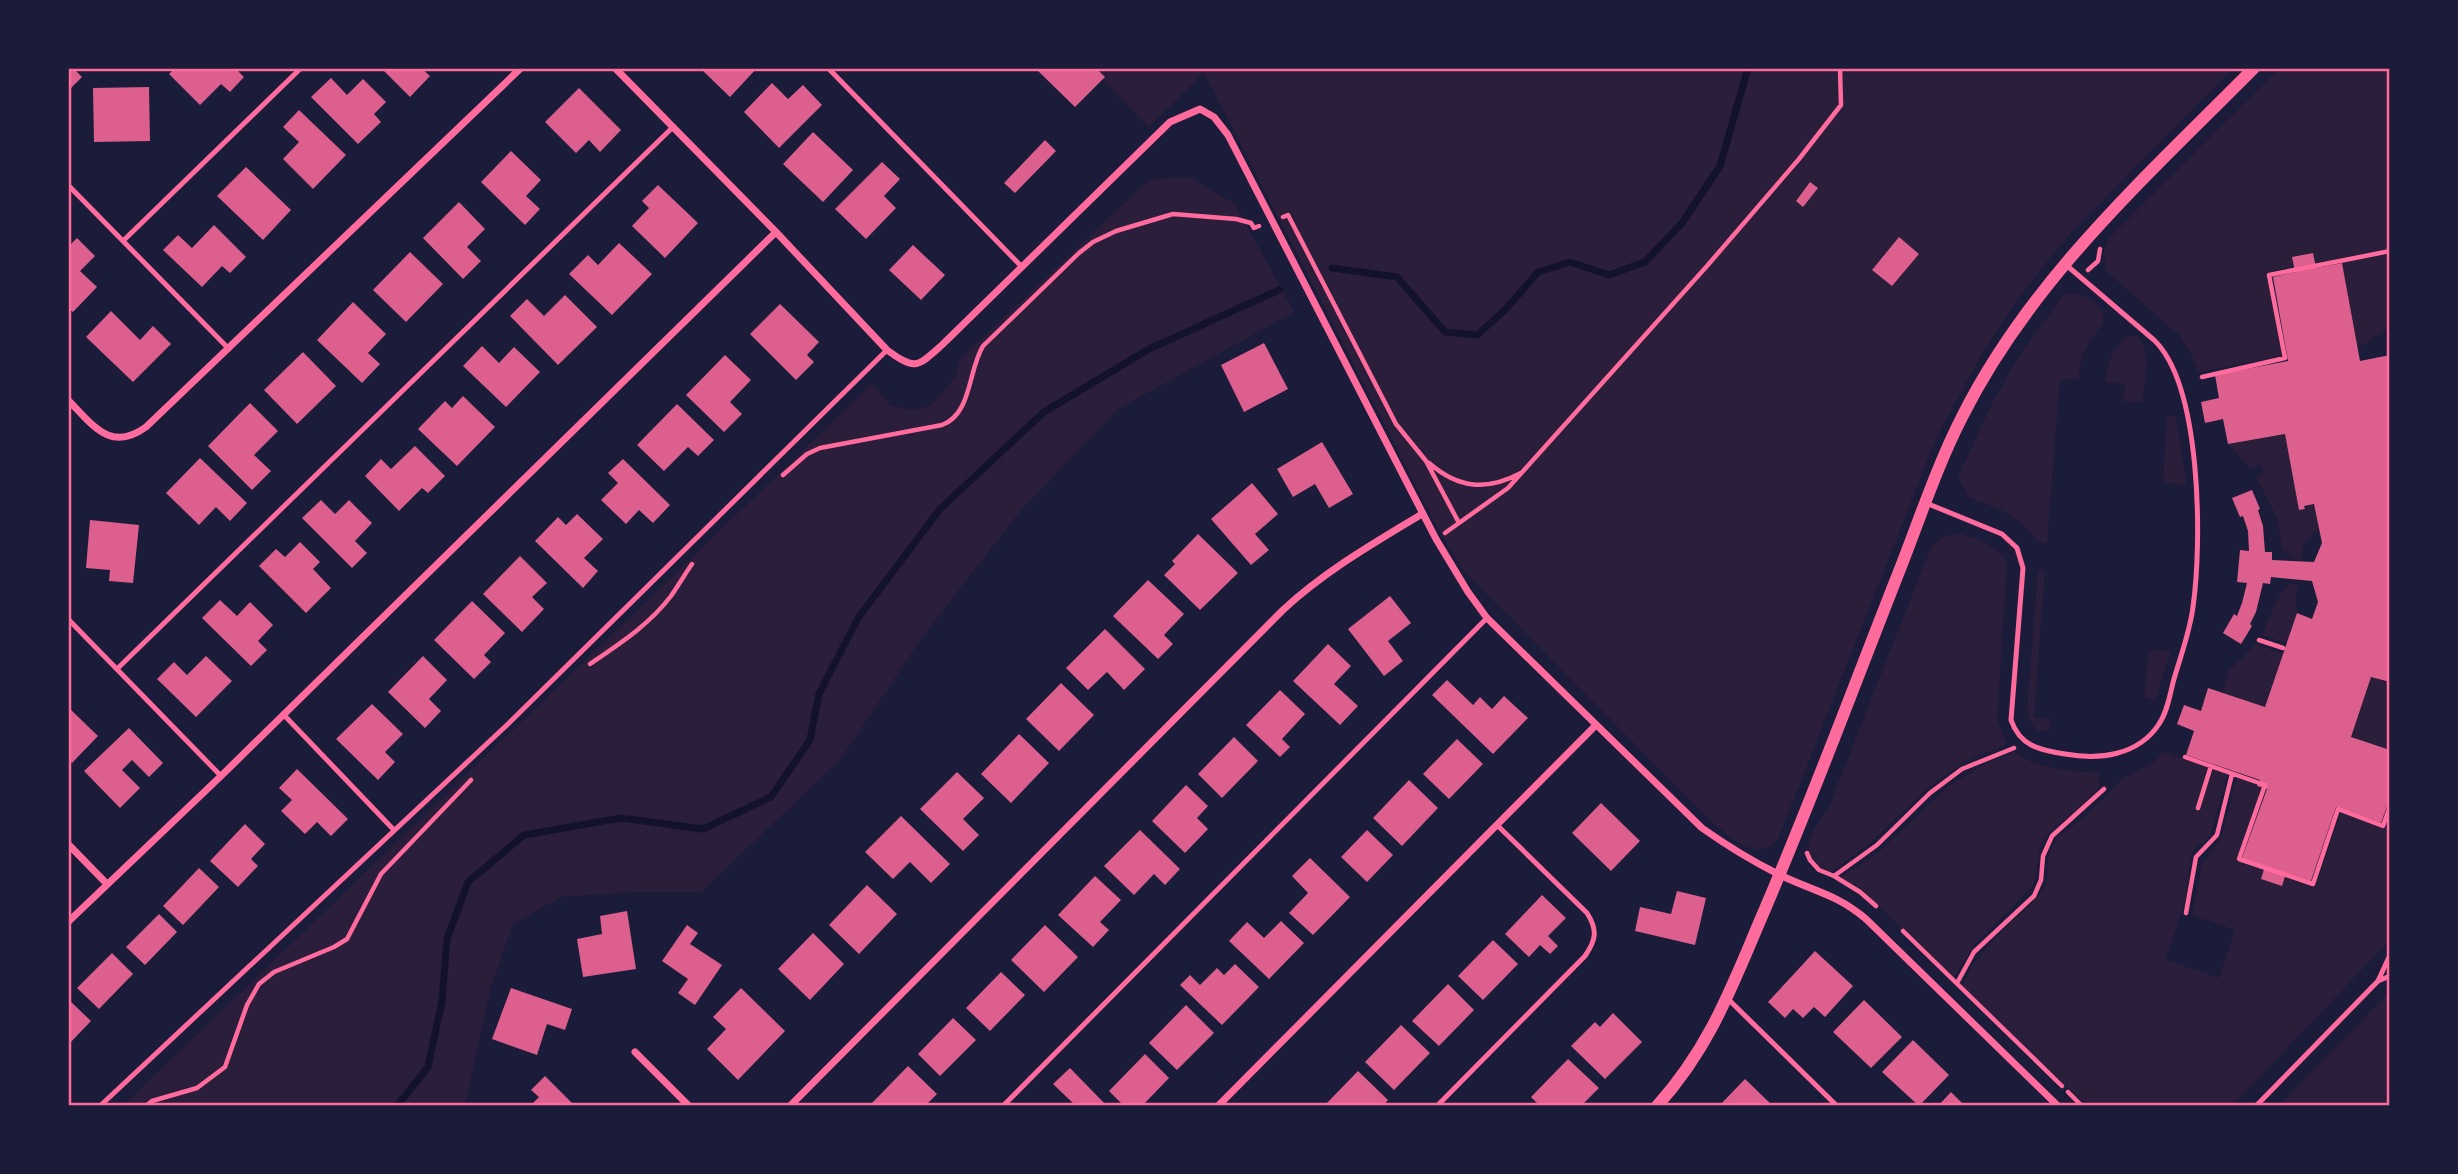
<svg xmlns="http://www.w3.org/2000/svg" width="2458" height="1174" font-family="Lora,serif">
	<style>
		.green { fill: #2a1e3b }
		.lines { fill: none; stroke-linecap: round; stroke-linejoin: round }
		.stream { stroke: #12122b; stroke-width: 7 }
		.building { fill: #dd5f8e }
		.path { stroke: #ff6b9d; stroke-width: 4.5 }
		.service { stroke: #ff6b9d; stroke-width: 5 }
		.minor { stroke: #ff6b9d; stroke-width: 7 }
		.tertiary { stroke: #ff6b9d; stroke-width: 12 }
		.neatline { fill: none; stroke: #ff6b9d; stroke-width: 2.5 }
	</style>
	<rect width="100%" height="100%" fill="#1b1b3a"/>
	<path class="green" d="M1091,68H2233L2066,238L2019,297L1983,352L1937,436L1778,839C1758,866 1726,834 1708,818L1464,571L1437,527L1204,72L1149,127Z
		M2280,68H2390V248L2315,263L2312,253L2292,257L2293,267L2266,272L2283,356L2198,372L2190,351L2179,335L2106,271L2104,250L2109,238Z
		M1190,177L1235,204L1294,312L1118,409L1022,509L925,633L840,760L701,892H635L561,897L513,924L491,986L465,1106H123L872,384L891,406L914,410L931,405L956,377L959,360L1149,180Z
		M2390,254V327L2363,345L2357,346L2342,263Z
		M2070,293C2086,294 2102,303 2104,320C2090,344 2080,348 2079,379H2060L2047,543L2038,542C2016,512 2001,510 1968,497L1958,477L1992,403L2016,361L2063,295Z
		M2127,336H2137C2153,353 2144,381 2142,403L2123,401L2125,384L2106,382C2107,362 2112,351 2127,336Z
		M2167,416L2176,417L2187,485L2163,482Z
		M2285,434L2299,510L2314,504L2319,527C2308,536 2302,545 2301,559H2293L2282,548L2277,518L2256,477L2265,472L2260,464L2251,469L2228,444Z
		M1959,533C1977,540 1997,544 2007,562L1997,721L2007,744L1965,762L1925,790L1868,845L1830,873C1794,855 1809,835 1828,809L1931,547L1941,538Z
		M2038,570H2045L2034,718L2051,719L2050,728C2036,738 2030,722 2027,711Z
		M2290,583L2299,584L2295,598L2297,613L2287,643L2262,635C2271,617 2275,596 2290,583Z
		M2256,644L2284,654L2265,707L2222,692L2229,671Z
		M2149,650L2171,651L2155,701L2144,697Z
		M2371,677L2390,682V750L2351,737Z
		M2015,752C2039,771 2069,770 2098,773L2100,786C2092,796 2083,805 2073,814C2063,822 2051,828 2044,839C2035,855 2040,871 2032,887L1974,945L1954,977L1860,889L1840,878L1880,851L1951,784L1989,762Z
		M2164,752L2208,767L2196,807L2200,809L2213,769L2228,774L2210,835L2205,842L2197,845L2190,856L2187,895L2166,960L2219,978L2235,930L2192,915L2202,864L2222,836L2237,777L2262,787L2236,861L2315,888L2341,812L2385,829L2390,817V940L2232,1106H2087L1962,986L1974,963L1992,941L2036,899L2043,891L2047,881L2048,856L2060,835L2085,817L2124,778L2153,763Z
		M2390,992V1106H2278Z"/>
	<g class="lines">
		<path class="stream" d="M1332,268L1397,277L1445,332L1477,335L1505,310L1538,272L1570,262L1609,275L1645,262L1682,223L1720,166L1748,68
			M397,1106L428,1067L442,1001L447,939L468,882L524,835L621,818L703,829L771,797L810,740L819,694L858,618L940,509L1044,412L1149,349L1279,290"/>
	</g>
	<path class="building" d="M68,68H73L82,77L68,91Z
		M175,68H235L244,77L230,92L221,84L200,105L169,74Z
		M381,68H421L430,76L410,97Z
		M700,68H757L730,97Z
		M1035,68H1096L1105,77L1075,107Z
		M331,78L347,95L363,79L386,102L374,114L381,122L358,144L311,97Z
		M772,83L788,99L803,85L822,105L779,148L744,112Z
		M149,87L150,141L94,142L93,88Z
		M579,88L621,130L600,152L589,140L576,153L545,122Z
		M299,110L346,155L313,189L283,159L299,142L283,127Z
		M813,132L853,170L823,202L783,164Z
		M1045,140L1056,151L1015,193L1004,183Z
		M511,151L541,180L526,196L540,209L525,225L481,182Z
		M882,162L900,179L884,196L896,208L866,239L835,209Z
		M246,167L291,210L263,240L217,196Z
		M1810,182L1818,188L1803,207L1796,201Z
		M658,185L698,223L665,258L632,226L649,208L642,201Z
		M459,202L485,229L467,247L481,261L463,279L423,238Z
		M214,225L246,257L230,273L222,266L202,287L163,250L178,235L192,248Z
		M1899,237L1919,254L1892,286L1872,270Z
		M77,238L95,256L80,271L97,287L73,312L68,308V247Z
		M619,243L652,274L612,315L569,274L588,255L598,265Z
		M913,245L945,275L921,300L889,270Z
		M410,252L443,284L406,322L373,290Z
		M2313,253L2316,268L2342,263L2360,361L2390,355V682L2371,677L2351,737L2390,750V798L2381,823L2336,807L2311,881L2286,873L2282,886L2261,879L2265,866L2242,858L2267,789L2257,786L2260,780L2186,755L2194,731L2177,724L2184,705L2201,711L2208,688L2265,707L2297,613L2312,619L2318,602L2312,581L2271,577L2270,584L2263,583L2256,612L2250,624L2252,626L2241,644L2223,633L2234,614L2237,616L2242,603L2247,583L2237,582L2240,550L2249,551L2248,531L2243,516L2240,517L2232,498L2252,490L2260,509L2258,510L2263,526L2265,552H2272V560L2314,562L2322,543L2314,504L2304,506L2305,509L2299,510L2285,434L2228,444L2223,419L2205,423L2201,402L2219,398L2215,375L2288,361L2273,277L2295,272L2292,257Z
		M565,295L597,327L558,365L510,316L527,299L544,316Z
		M353,302L386,334L368,353L380,364L362,383L317,340Z
		M780,304L819,342L807,355L814,362L796,380L750,334Z
		M111,311L140,340L153,326L171,344L133,382L86,337Z
		M1264,343L1288,389L1244,412L1221,365Z
		M482,346L499,363L514,347L540,372L506,407L463,366Z
		M303,352L336,386L297,424L264,390Z
		M725,355L751,380L730,402L742,414L724,432L686,395Z
		M463,396L495,427L457,466L418,429L445,401L452,408Z
		M250,403L278,431L254,455L271,471L252,490L208,446Z
		M677,404L714,440L698,456L688,447L664,471L637,445Z
		M1322,442L1353,494L1329,508L1315,484L1293,497L1277,469Z
		M415,446L445,476L428,493L422,488L399,511L365,476L381,459L391,469Z
		M200,458L247,503L230,521L216,507L199,525L166,493Z
		M623,459L670,505L653,523L639,510L626,524L601,500L618,483L608,473Z
		M1252,483L1278,514L1255,534L1269,550L1251,565L1211,519Z
		M321,500L335,514L349,500L372,523L355,541L367,553L352,568L302,518Z
		M577,514L603,539L584,558L598,571L583,588L535,541L558,517L566,525Z
		M90,520L139,525L133,583L109,581L110,570L86,568Z
		M1198,534L1238,573L1200,610L1164,575L1175,564L1172,561Z
		M300,542L320,562L313,569L331,588L306,613L259,566L276,549L285,557Z
		M520,556L547,583L532,597L544,609L522,632L483,594Z
		M1148,580L1184,614L1164,635L1173,644L1158,659L1113,616Z
		M1390,596L1411,623L1388,641L1403,661L1384,676L1348,629Z
		M220,600L237,616L250,602L273,625L258,641L267,650L251,666L202,618Z
		M472,601L505,633L484,655L491,662L474,679L434,640Z
		M1105,629L1145,669L1124,690L1107,672L1088,690L1066,668Z
		M1328,644L1351,666L1334,684L1358,706L1340,725L1293,681Z
		M206,656L232,681L196,717L157,679L174,662L187,675Z
		M423,656L447,680L429,699L441,711L425,728L388,692Z
		M1447,680L1473,705L1480,697L1492,709L1504,696L1528,718L1493,754L1432,695Z
		M1061,683L1094,715L1059,751L1026,719Z
		M1280,690L1305,714L1282,739L1290,747L1280,757L1246,725Z
		M372,704L403,734L385,752L395,762L378,780L336,739Z
		M68,707L98,736L72,763L68,759Z
		M129,728L163,763L149,777L132,760L122,770L140,788L120,808L84,771Z
		M1019,734L1049,763L1011,803L981,774Z
		M1234,737L1258,761L1222,798L1198,774Z
		M1457,739L1483,764L1449,799L1423,774Z
		M297,769L348,819L331,836L317,822L305,834L281,811L292,800L279,788Z
		M957,772L984,798L963,819L979,835L963,851L920,809Z
		M1409,780L1438,808L1402,846L1373,818Z
		M1186,785L1208,806L1197,818L1208,829L1185,853L1152,821Z
		M1601,803L1640,841L1611,871L1572,833Z
		M901,816L950,864L931,883L910,862L893,879L865,852Z
		M245,824L265,844L251,859L258,866L238,887L210,861Z
		M1140,830L1180,869L1165,885L1154,874L1134,895L1104,866Z
		M1367,830L1393,855L1367,882L1341,857Z
		M1310,858L1350,897L1313,935L1289,913L1308,893L1292,876Z
		M199,868L219,887L183,925L163,906Z
		M1095,876L1121,900L1100,922L1109,930L1093,947L1058,915Z
		M867,885L897,914L859,954L829,925Z
		M1677,891L1706,898L1695,945L1635,931L1640,907L1671,914Z
		M1542,895L1566,918L1548,936L1558,946L1550,954L1540,945L1529,957L1505,934Z
		M627,911L636,969L583,977L577,939L602,934L600,916Z
		M159,914L177,932L145,965L126,947Z
		M1281,921L1304,943L1269,979L1229,941L1247,922L1264,938Z
		M687,925L698,933L690,944L722,965L695,1005L678,993L688,979L662,961Z
		M1045,925L1078,957L1044,992L1011,960Z
		M813,933L844,964L810,1000L778,969Z
		M1493,940L1518,964L1483,1000L1458,976Z
		M1815,951L1853,986L1825,1017L1814,1007L1803,1018L1793,1009L1785,1018L1768,1002Z
		M112,953L133,974L99,1009L77,988Z
		M1235,964L1259,987L1222,1025L1180,985L1190,975L1200,985L1217,968L1224,975Z
		M1001,972L1025,995L990,1031L966,1008Z
		M1448,984L1474,1010L1439,1046L1412,1021Z
		M511,988L572,1009L565,1030L547,1024L537,1055L492,1039Z
		M741,988L785,1031L738,1080L707,1049L726,1029L713,1017Z
		M68,999L91,1021L68,1045Z
		M1864,1000L1902,1037L1871,1068L1833,1032Z
		M1186,1005L1214,1033L1177,1070L1149,1043Z
		M1613,1013L1642,1042L1605,1079L1571,1046L1595,1022L1600,1027Z
		M953,1018L976,1040L940,1076L918,1054Z
		M1401,1025L1430,1053L1394,1090L1365,1062Z
		M1913,1040L1949,1075L1919,1106L1882,1072Z
		M1145,1054L1169,1078L1142,1106H1124L1109,1091Z
		M1568,1059L1599,1088L1581,1106H1540L1531,1097Z
		M908,1066L937,1094L925,1106H876L872,1103Z
		M1070,1068L1107,1106H1076L1053,1084Z
		M1358,1071L1388,1100L1383,1106H1324Z
		M545,1076L575,1106H530L539,1097L531,1090Z
		M1745,1079L1773,1106H1719Z
		M1951,1092L1965,1106H1938Z"/>
	<g class="lines">
		<path class="path" d="M1283,217L1288,215L1396,424L1426,461L1459,523
			M2088,270L2098,261L2100,249
			M2202,377L2285,358L2269,275L2390,251
			M1429,463C1459,489 1487,491 1521,473
			M783,475L807,454L820,448L942,425C972,414 968,370 983,346L1079,253L1093,242L1116,231L1173,214L1236,219L1251,223L1254,228L1259,226
			M1445,533L1508,488L1707,266L1799,159L1841,105L1840,68
			M2259,640L2283,648
			M590,664C619,644 649,625 671,596C678,586 685,574 692,564
			M2185,757L2265,785L2239,859L2313,884L2338,809L2383,826L2390,806
			M2198,808L2211,766
			M1807,853L1810,860L1819,870L1834,876L1860,892L1876,906
			M1834,876L1877,845L1930,793L1962,769L2014,748
			M2186,913L2196,857L2217,835L2232,774
			M1903,931L2062,1086
			M1957,983L1974,952L2034,896L2041,880L2043,856L2052,836L2104,789
			M2068,1092L2082,1106
			M146,1106L152,1101L197,1088L225,1067L247,1005L259,984L274,972L334,947L347,939L381,874L471,780"/>
		<path class="service" d="M828,68L1022,267
			M68,185L229,349
			M123,241L301,68
			M1926,503L2002,534L2017,548L2023,568L2011,720C2020,746 2039,750 2065,754C2099,760 2138,756 2159,724C2168,711 2170,693 2174,679C2181,655 2190,631 2193,607C2202,544 2202,386 2154,340L2065,264
			M68,619L221,776
			M117,669L672,128
			M283,714L393,829
			M2378,981L2390,976
			M1727,998L1837,1106
			M100,1106L508,724L887,350
			M1003,1106L1487,618
			M1437,1106L1585,956C1596,940 1598,930 1587,913L1498,826
			M2256,1106L2378,981L2390,955"/>
		<path class="minor" d="M615,68L776,232L887,350C916,371 917,367 943,344L1170,122L1200,109L1214,117L1228,135L1436,539L1468,592L1487,618L1702,828C1726,845 1752,861 1778,874C1812,891 1835,893 1866,919L2058,1106
			M68,400C93,425 110,453 146,427L521,68
			M68,844L107,884
			M68,922L221,776L776,232
			M635,1052L689,1106
			M790,1106L1283,610C1325,571 1374,543 1422,514
			M1218,1106L1596,725"/>
		<path class="tertiary" d="M1657,1106C1712,1045 1733,983 1765,909C1813,797 1855,683 1900,569C1920,518 1937,466 1962,417C2031,279 2147,176 2254,68"/>
	</g>
	<rect width="2458" height="1174" fill="none" stroke="#1b1b3a" stroke-width="140"/>
	<rect x="70" y="70" width="2318" height="1034" class="neatline"/>
</svg>
